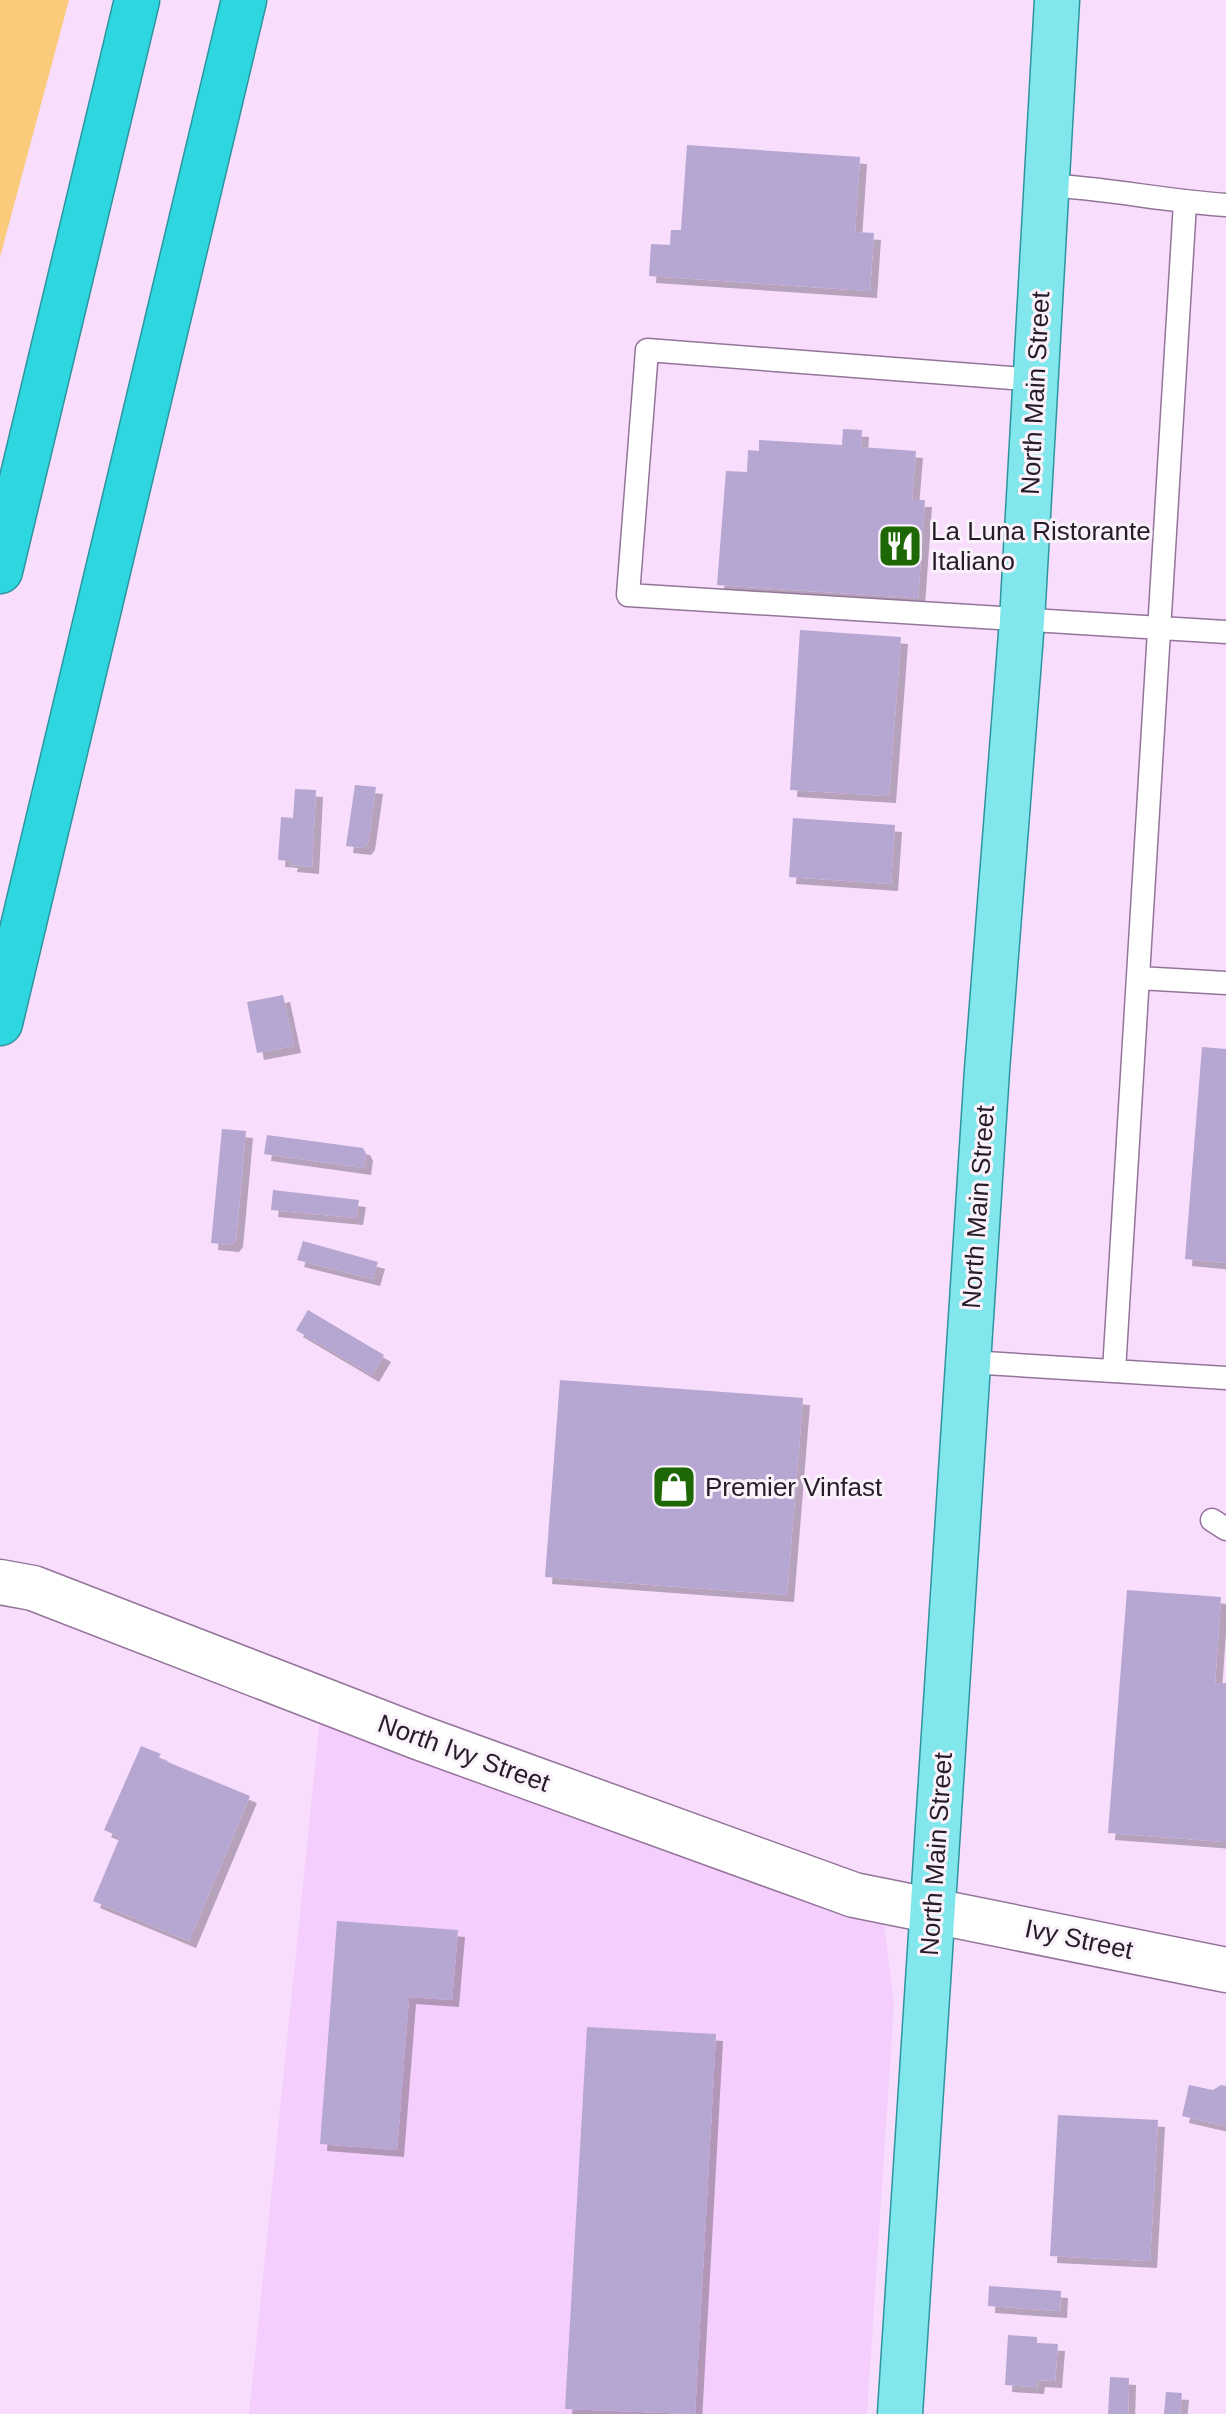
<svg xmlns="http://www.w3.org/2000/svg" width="1226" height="2414" font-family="Arial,sans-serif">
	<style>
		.built { fill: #f4cefc }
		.green { fill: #f9cb7b }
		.building { fill: #b5a6d2; filter: url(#shadow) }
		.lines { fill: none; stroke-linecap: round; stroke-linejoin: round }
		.lane-casing { stroke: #937599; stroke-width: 25 }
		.street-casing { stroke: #937599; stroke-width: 47 }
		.primary-casing { stroke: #2c959f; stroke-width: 47 }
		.highway-casing { stroke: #2c959f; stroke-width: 47 }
		.lane { stroke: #fff; stroke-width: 22 }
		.street { stroke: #fff; stroke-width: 44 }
		.primary { stroke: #82e7ec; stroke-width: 44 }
		.highway { stroke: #2ed7df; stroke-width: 44 }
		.labels { text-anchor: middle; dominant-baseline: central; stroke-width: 6; stroke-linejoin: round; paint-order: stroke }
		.street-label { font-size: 26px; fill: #271b29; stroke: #f9f2fa }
		.poi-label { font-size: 26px; fill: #271b29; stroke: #f9f2fa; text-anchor: start }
	</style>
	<defs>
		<filter id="shadow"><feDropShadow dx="7" dy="7" stdDeviation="0" flood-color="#0004"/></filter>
	</defs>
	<rect width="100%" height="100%" fill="#f8ddfd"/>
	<path class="built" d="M322,1698L881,1900L894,2003L867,2414H249Z"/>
	<path class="green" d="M0,0H69L0,257Z"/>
	<path class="building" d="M687,145L860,157L855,232L874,233L870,291L649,276L651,244L670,245L671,230H681Z
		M843,429L862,430L861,447L916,451L912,500H925L918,598L717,585L726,471L747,472L748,450L759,451V440L842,445Z
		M800,630L901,637L889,796L790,790Z
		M355,785L376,787L368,843L364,848L346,846Z
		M295,789L316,790L312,867L290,865L291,861L278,860L281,817L293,818Z
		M793,818L895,825L891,884L789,877Z
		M283,995L294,1046L257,1053L247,1002Z
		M1202,1047L1226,1049V1263L1185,1259Z
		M222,1129L246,1131L236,1240L232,1245L211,1243Z
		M267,1135L363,1148L366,1154L364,1168L264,1154Z
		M273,1190L359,1200L356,1218L271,1210Z
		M303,1241L378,1262L373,1279L297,1260Z
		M308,1310L384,1355L372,1375L296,1330Z
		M560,1380L803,1398L787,1595L545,1577Z
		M1127,1590L1221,1597L1215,1683H1226V1842L1108,1833Z
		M141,1746L161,1754L158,1758L250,1796L189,1941L93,1901L120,1837L104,1830Z
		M337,1921L458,1930L452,2000L409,1997L397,2150L320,2144Z
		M587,2027L716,2034L695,2414L565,2409Z
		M1189,2085L1213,2090L1221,2085L1226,2086V2126L1182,2116Z
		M1058,2115L1158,2120L1150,2261L1050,2256Z
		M989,2286L1061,2291L1060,2311L988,2306Z
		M1008,2335L1037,2337V2343L1058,2344L1055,2381L1038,2380L1037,2387L1005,2385Z
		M1110,2377L1129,2378L1128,2414H1108Z
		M1166,2392L1182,2393L1180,2414H1164Z"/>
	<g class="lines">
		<g class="lane-casing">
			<path id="lane" d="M1045,185C1106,188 1165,201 1226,205
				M1037,380L647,350L628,595L1226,632
				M1139,978L1226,983
				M969,1362L1226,1378
				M1114,1371L1185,203
				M1212,1520L1226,1529"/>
		</g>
		<g class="street-casing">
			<path id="street" d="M0,1582L33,1588L418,1737L854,1895L1226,1970"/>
		</g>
		<g class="primary-casing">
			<path id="primary" d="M900,2414L987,1070L1022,621L1057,0"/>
		</g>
		<g class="highway-casing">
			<path id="highway" d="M0,571L137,0
				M0,1023L244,0"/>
		</g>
		<use href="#lane" class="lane"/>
		<use href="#street" class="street"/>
		<use href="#primary" class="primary"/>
		<use href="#highway" class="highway"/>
	</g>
	<defs>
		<g id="restaurant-square" transform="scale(2.3)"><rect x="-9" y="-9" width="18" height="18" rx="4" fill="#1d6804" stroke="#f9f2fa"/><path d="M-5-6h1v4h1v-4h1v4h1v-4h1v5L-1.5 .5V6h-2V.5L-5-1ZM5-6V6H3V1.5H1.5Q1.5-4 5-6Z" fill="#fff"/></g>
		<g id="shop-square" transform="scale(2.3)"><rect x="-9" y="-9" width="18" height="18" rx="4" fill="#1d6804" stroke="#f9f2fa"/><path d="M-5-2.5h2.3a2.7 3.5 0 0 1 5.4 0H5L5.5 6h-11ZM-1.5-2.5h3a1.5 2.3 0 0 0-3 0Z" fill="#fff"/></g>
	</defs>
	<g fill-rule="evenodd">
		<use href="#restaurant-square" x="900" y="546"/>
		<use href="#shop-square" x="674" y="1487"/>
	</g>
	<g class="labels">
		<g class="street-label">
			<text transform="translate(1035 393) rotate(-87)">North Main Street</text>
			<text transform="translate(978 1207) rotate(-86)">North Main Street</text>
			<text transform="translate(464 1753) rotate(20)">North Ivy Street</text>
			<text transform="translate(936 1854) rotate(-86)">North Main Street</text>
			<text transform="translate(1079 1939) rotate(12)">Ivy Street</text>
		</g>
		<g class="poi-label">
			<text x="931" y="531">La Luna Ristorante<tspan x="931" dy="30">Italiano</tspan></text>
			<text x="705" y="1487">Premier Vinfast</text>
		</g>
	</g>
</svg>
